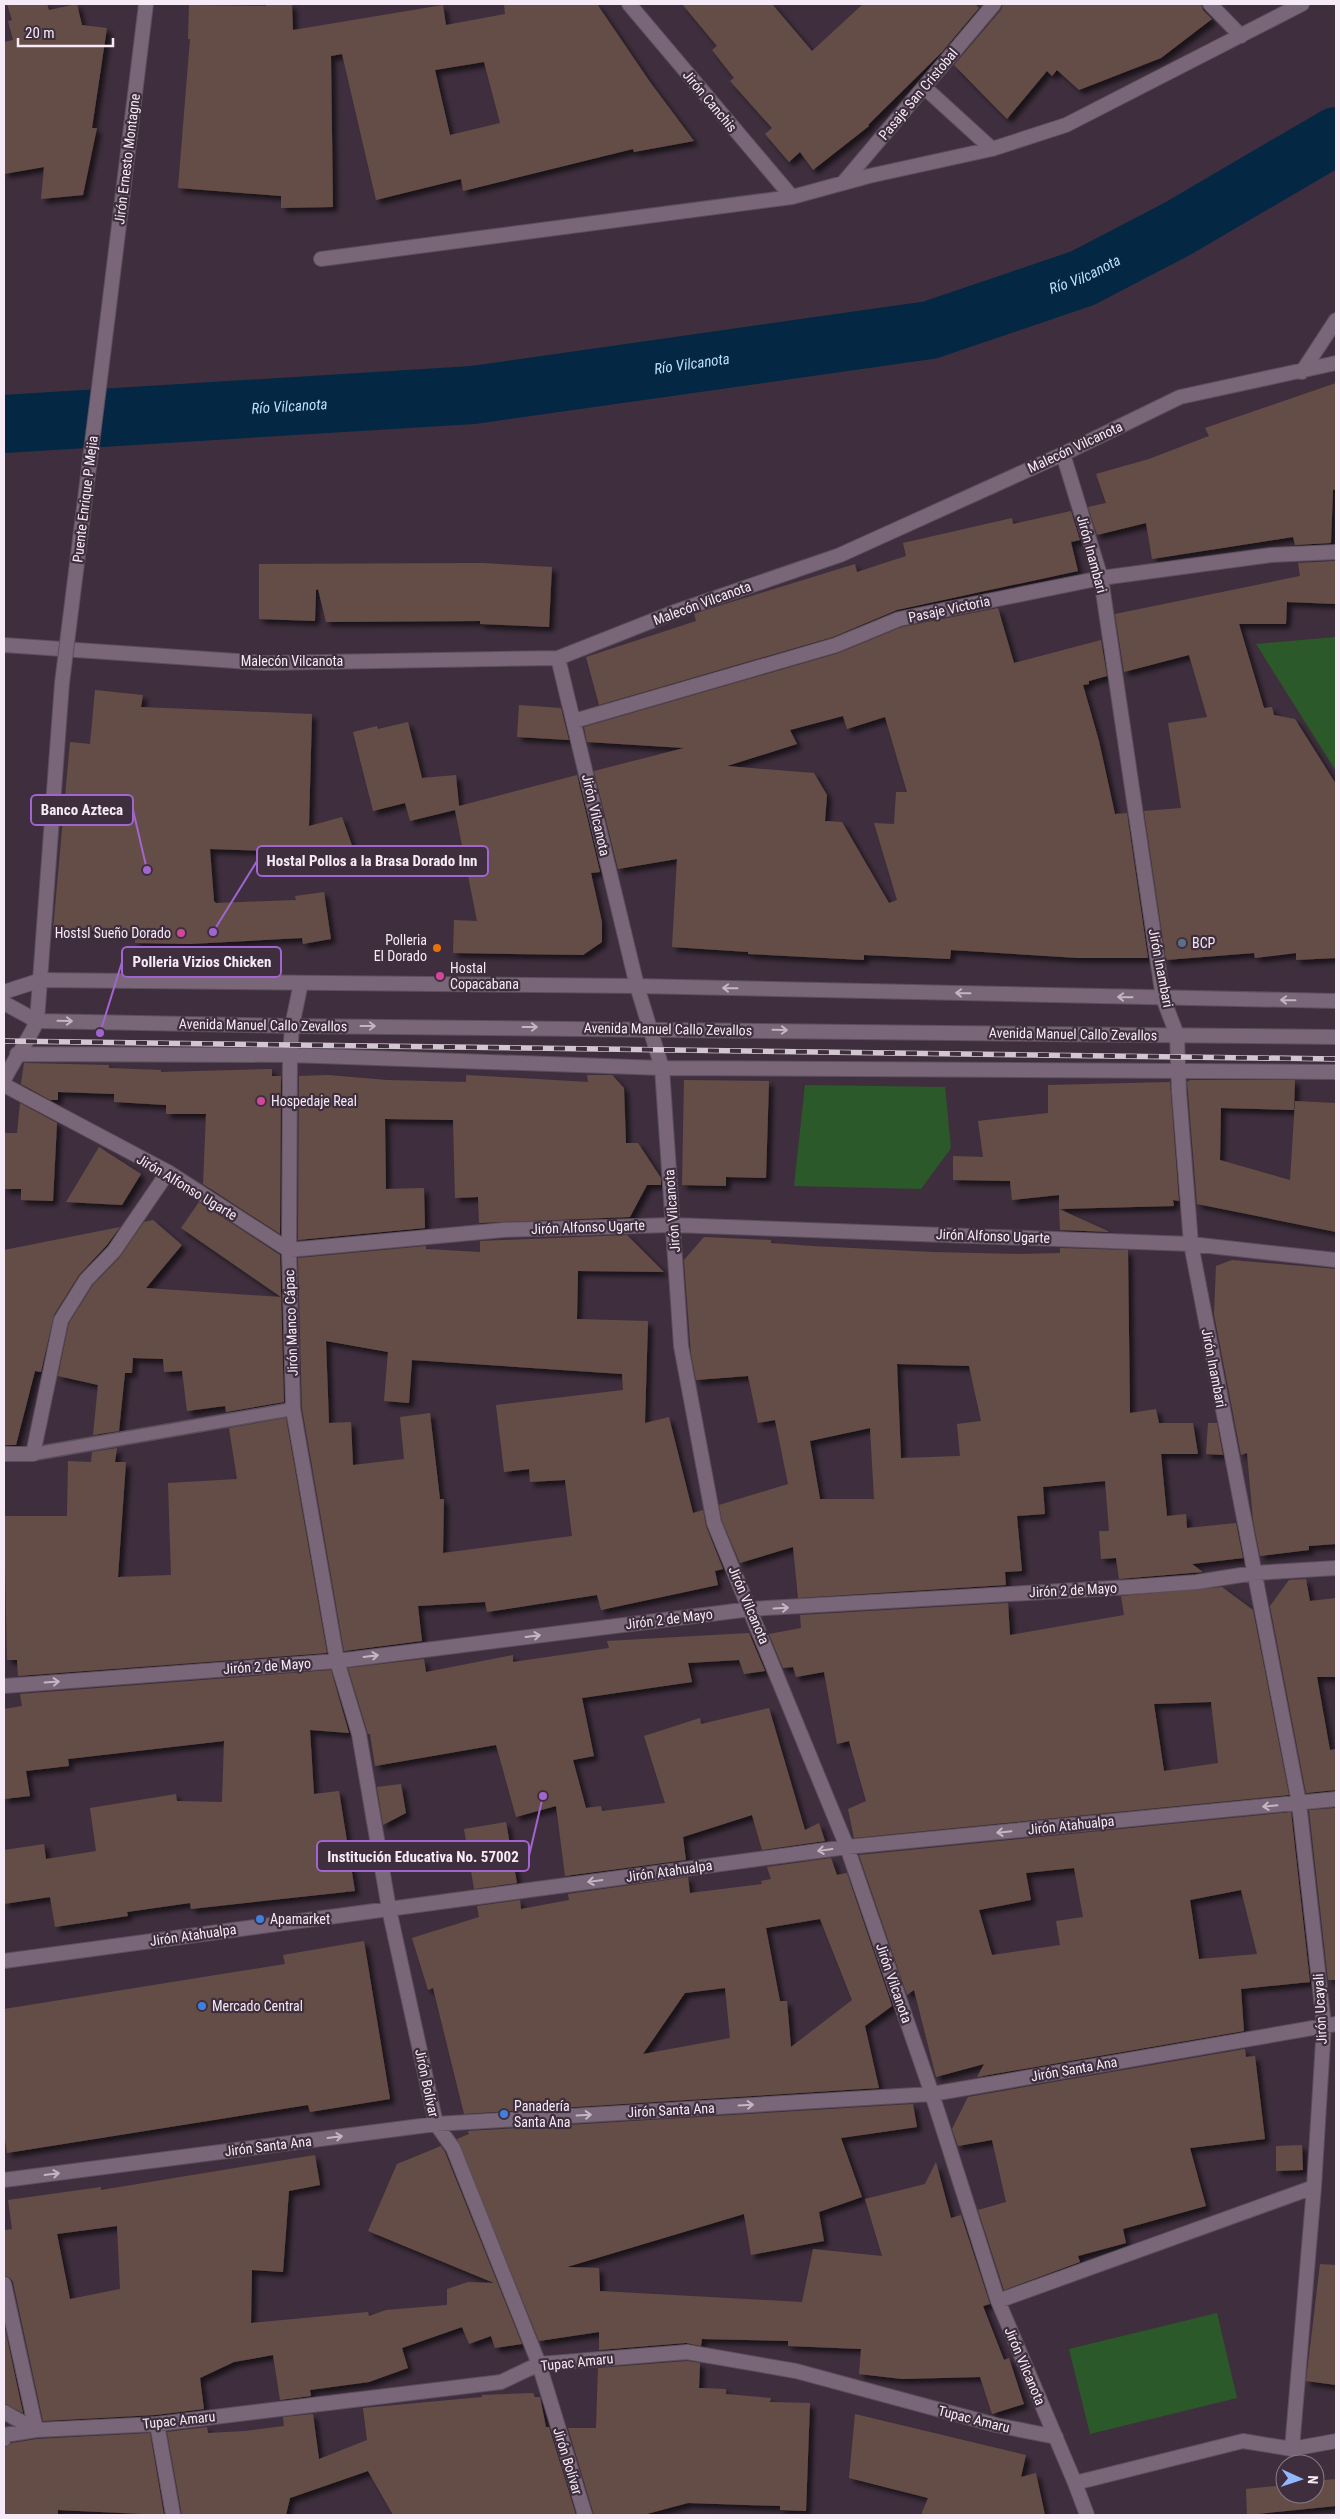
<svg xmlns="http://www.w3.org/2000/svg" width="1340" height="2519" font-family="'Roboto Condensed',sans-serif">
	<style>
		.green { fill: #2c5929 }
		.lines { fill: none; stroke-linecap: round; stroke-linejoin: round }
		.river { stroke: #042743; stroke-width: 58 }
		.building { fill: #654d46; fill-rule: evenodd; filter: url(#shadow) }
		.service-casing { stroke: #5b4e5b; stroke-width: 15 }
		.minor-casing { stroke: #5b4e5b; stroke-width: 16 }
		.tertiary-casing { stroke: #5b4e5b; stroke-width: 16 }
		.service { stroke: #796678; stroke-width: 12 }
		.minor { stroke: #796678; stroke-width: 14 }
		.tertiary { stroke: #796678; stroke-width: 14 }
		.rail-casing { stroke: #d2c6d1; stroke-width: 5.5 }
		.rail { stroke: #3f2f3e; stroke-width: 4; stroke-dasharray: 11; stroke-linecap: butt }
		.minor-bridge-casing { stroke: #5b4e5b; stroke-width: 16; stroke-linecap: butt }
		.minor-bridge { stroke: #796678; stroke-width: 14 }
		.oneway { stroke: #c3b5c3 }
		.hotel-dot { fill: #d1479c; stroke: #3f2f3e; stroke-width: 2 }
		.service-dot { fill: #5c6f8a; stroke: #3f2f3e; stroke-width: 2 }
		.food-dot { fill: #e8710a; stroke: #3f2f3e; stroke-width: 2 }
		.shop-dot { fill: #3f7fe0; stroke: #3f2f3e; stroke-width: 2 }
		.labels { text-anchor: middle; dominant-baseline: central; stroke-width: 4.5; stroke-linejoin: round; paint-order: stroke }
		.street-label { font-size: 14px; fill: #f5eaf5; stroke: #3f2f3e }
		.poi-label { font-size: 14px; fill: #f5eaf5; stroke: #3f2f3e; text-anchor: start }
		.water-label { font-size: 15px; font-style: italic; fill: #bfdffe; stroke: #3f2f3e }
		.leader { fill: none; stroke: #a065cf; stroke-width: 2 }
		.callout-dot { fill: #a065cf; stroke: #3f2f3e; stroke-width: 2 }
		.callout { fill: #3f2f3e; stroke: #a065cf; stroke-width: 2 }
		.callout-label { font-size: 15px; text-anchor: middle; font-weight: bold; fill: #f5eaf5 }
	</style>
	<defs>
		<filter id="shadow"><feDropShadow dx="4.5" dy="4.5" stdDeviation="2.5" flood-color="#0009"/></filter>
	</defs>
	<rect width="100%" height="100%" fill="#3f2f3e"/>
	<path class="green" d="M1336,637V771L1256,644Z
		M805,1085L945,1087L951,1148L921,1189L794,1186Z
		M1217,2313L1237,2398L1090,2434L1069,2349Z"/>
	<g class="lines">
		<path class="river" id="s1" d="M4,424L473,395L930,330L1083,278L1177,229L1336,136"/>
	</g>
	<path class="building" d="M7,4H47L49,10L77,4L82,25L107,28L92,128H97L83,195L41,199L44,167L4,174V42L13,40L8,21L12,20Z
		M266,4H292L293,30L443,5L446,25L505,14L504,4H597L650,82L694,141L634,152L633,149L463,191L461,179L376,200L342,54L331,56L333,207L281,208V196L178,188L190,39H188L189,5L266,6ZM484,62L500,123L450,135L435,70Z
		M682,4H772L812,51L863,4H975L979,8L942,52L868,125L869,126L813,170L800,152L789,162L765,134L772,128L730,81L734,78L712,50L717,46Z
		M1003,4H1201L1203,10L1212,19L1161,58L1079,90L1057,70L1052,76L1047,71L1007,119L954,65L1001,10Z
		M1336,383V489L1333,490L1331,543L1295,545L1293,537L1152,559L1146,523L1097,535L1088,507L1106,503L1096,474L1149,459L1209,436L1205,428Z
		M1071,511L1080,540L1071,542L1078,571L897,610L833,637L599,705L586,657L696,621L694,614L712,608L855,564L857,572L906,556L903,543L1012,518L1013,524Z
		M1336,561V604L1287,602L1286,624H1239L1264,708L1272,707L1274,715L1295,719L1336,784V958L1296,960V953L1255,958L1254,953L1166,960L1144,811L1181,808L1168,723L1207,717L1189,655L1124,672L1115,614L1300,576L1298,563Z
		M482,563L552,567L549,627L480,624V621L326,622L318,589L316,590L315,621L259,619V564Z
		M998,608L1014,663L1101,640L1107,676L1089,681V684L1083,685L1099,741L1115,814L1127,813L1148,958H1078L951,950L950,959L864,955V960L748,954V952L672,947L677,859L618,869L594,771L684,748L587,742L584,727L839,653L902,627ZM843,716L847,729L885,717L907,792H896L894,824L874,823L897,900L889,903L842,822L825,821L827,795L814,773L727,766L797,744L790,730Z
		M95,690L143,695L141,707L312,714L309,826L342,817L355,854L210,849L214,901L216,903L296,900L295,896L324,892L331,939L303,944L302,938L190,944L135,943V932L53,929L70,742L90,744Z
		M519,705L561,708L569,740L517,737Z
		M408,722L422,778L456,775L459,806L577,775L600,872L591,873L602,922V942L583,955L453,953L454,920L477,921L455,810L410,821L405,803L373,811L353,732L377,726L378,729Z
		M24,1063L109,1065V1068L161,1070V1072L272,1069V1076H281L280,1234L203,1184L206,1114H166V1105L114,1102V1094L58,1092V1100H50L21,1084Z
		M328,1075L387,1080L466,1082V1075L588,1082L587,1075H612L624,1088L626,1143H638L661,1178V1185H647L630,1217L479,1223L478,1197L455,1198L453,1120L385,1119L386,1189L424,1188L425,1228L298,1240L299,1076Z
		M684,1080L769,1081L766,1178L726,1177V1186L682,1185Z
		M1190,1080H1295L1294,1110L1221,1108L1220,1160L1290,1180L1295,1101L1336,1103V1232L1197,1204L1188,1092L1187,1082Z
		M1170,1082L1179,1201L1173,1200L1174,1206L1059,1209V1195L1012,1200L1010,1181L953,1180V1156L983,1157L978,1121L1048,1113V1085Z
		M20,1103L57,1123L53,1201L21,1200V1189H4V1133H17Z
		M99,1147L141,1174L122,1205L66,1202Z
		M199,1202L280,1255L284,1402L226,1412L225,1406L187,1411L182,1371L164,1372L163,1359L133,1358L132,1373H125L119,1431L93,1435L98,1385L58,1376L69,1323L93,1285L120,1257L144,1222L153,1220L182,1245L146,1288L281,1297L181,1228Z
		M1059,1209L1110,1232L1060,1230Z
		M120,1227L107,1245L79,1275L54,1315L41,1372L35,1371L16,1445H4V1250Z
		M627,1235L664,1272L578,1271L577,1319L648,1321L645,1423L669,1417L693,1513L703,1510L706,1526L723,1569L715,1571L718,1585L601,1610L597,1595L487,1612L485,1602L418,1606L422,1641L344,1651L302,1408L298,1258L426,1246V1249L480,1252V1241ZM326,1341L388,1352L384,1401L409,1403L412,1360L622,1374L623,1390L496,1405L504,1472L529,1469L530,1482L565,1480L572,1536L443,1553L444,1499H440L430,1413L400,1417L404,1459L353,1465L351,1422L329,1423Z
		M704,1237L771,1240V1243L812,1246L932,1252L1019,1254L1060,1253V1248L1128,1250L1130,1413L1156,1409L1159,1423H1193L1198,1454H1161L1167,1516L1186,1514L1187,1528L1236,1523L1243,1558L1192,1564L1203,1572L1119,1579L1116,1558L1101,1559L1099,1531H1109L1105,1481L1043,1487L1045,1514L1017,1516L1022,1571L1005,1572L1006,1585L798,1598L793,1547L740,1563L722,1521L719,1505L788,1484L775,1420L758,1423L748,1376L696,1380L691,1354L684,1260ZM897,1364L969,1366L981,1421L957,1424L960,1456L901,1458ZM870,1428L874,1499H820L810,1441Z
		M1232,1260L1336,1269V1544L1309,1546V1550L1260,1556L1253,1520L1247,1453L1241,1455L1214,1314L1216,1266Z
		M286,1418L327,1653L18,1676L17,1660H7L4,1516H67L68,1461L91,1462L92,1452L117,1448L115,1462H126L118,1577L171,1575L168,1483L237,1479L229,1428Z
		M1208,1423H1217L1223,1455L1206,1454Z
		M1306,1579L1310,1601L1336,1598V1677H1317L1330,1750L1336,1749V1790L1306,1793L1270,1606L1289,1580Z
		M1222,1587L1253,1610L1289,1795L854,1838L848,1809L866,1801L849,1741L837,1744L824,1672L796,1677L793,1667L783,1668L769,1634L801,1628L800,1615L1008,1603L1010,1635L1124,1615L1121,1596ZM1211,1702L1218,1763L1164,1771L1154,1704Z
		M749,1633L765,1671L744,1674L739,1660L688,1663L692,1682L582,1698L594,1756L573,1760L586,1808L601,1806L602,1811L665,1803L644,1736L700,1718L701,1724L769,1708L805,1830L819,1823L825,1841L762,1850L752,1815L683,1837L686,1860L565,1876L556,1806L516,1817L496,1745L375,1766L370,1734H368L348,1668L424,1659L426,1672L513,1655V1662L609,1648L607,1641Z
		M331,1670L349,1733L310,1730L314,1794L339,1791L355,1891L191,1909L190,1903L127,1912L128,1916L55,1927L50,1897L4,1904V1850L44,1844L46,1859L96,1851L90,1808L176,1794L177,1801L222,1802L224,1741L68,1759L69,1766L26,1771L30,1796L4,1799V1709L22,1706L20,1694Z
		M401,1784L406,1813L383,1825L377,1787Z
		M1336,1808V1980H1328L1309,1810Z
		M1291,1812L1310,1982L1241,1989L1244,2031L977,2077L984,2064L936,2077L914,1990L907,1995L859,1855ZM1074,1868L1083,1917L1056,1921L1060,1945L992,1955L979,1910L1031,1900L1026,1873ZM1241,1890L1257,1954L1199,1959L1190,1900Z
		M506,1822L517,1883L474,1889L464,1829Z
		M831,1858L837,1875L847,1873L892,2006L865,2026L879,2088L464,2114L433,1988L428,1990L412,1938L479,1917L477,1906L520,1900L521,1909L569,1900L568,1894L688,1877L690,1893L762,1884L761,1881L771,1879L767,1867ZM820,1919L852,2000L791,2047L787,2001H780L766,1928ZM725,1988L730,2038L643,2054L685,1993Z
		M364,1941L390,2099L310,2112L308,2105L7,2153L4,2132V2009L285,1964L283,1955Z
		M1245,2049L1246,2057L1255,2056L1265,2139L1190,2148L1206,2206L1123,2229L1126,2243L1078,2256L1080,2262L1004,2290L978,2210L1006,2202L992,2140L958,2146L952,2129L968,2097Z
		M913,2104L917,2127L841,2138L862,2197L819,2212L824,2241L751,2255L744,2214L567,2267L599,2268L600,2291L802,2302L813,2249L882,2256L865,2199L925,2184L936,2162L951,2218L961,2215L990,2304L983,2306L1004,2360L1009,2358L1024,2404L992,2414L980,2377L902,2379L859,2374L861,2349L788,2346V2341L702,2339L701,2346L686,2343L599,2350V2332L539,2341L457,2139L469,2134L468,2131Z
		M1302,2145L1303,2170L1276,2171V2146Z
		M441,2146L445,2152L522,2344L495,2348L491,2336L469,2344L462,2327L402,2348L408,2368L369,2382L310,2390L311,2396L280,2400L273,2355L234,2362L200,2378L204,2409L156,2415L43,2421L13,2282L10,2278L4,2275V2230L12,2229L8,2200L101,2187V2190L315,2155L320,2185L289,2191L283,2272L252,2270L251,2323L368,2312L369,2316L386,2310L447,2305V2289L468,2282L494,2283L368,2231L397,2164ZM117,2226L120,2289L70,2299L57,2234Z
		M1320,2264L1336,2265V2385L1306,2381Z
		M4,2324L23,2413L4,2403Z
		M687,2361L700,2363L699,2388L726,2389V2394L771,2398L770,2402L810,2403L806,2511L780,2510V2506L688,2503L643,2515H594L568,2428H596L598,2368Z
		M533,2393L535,2397H540L546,2427H549L576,2515H393L368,2471L290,2498L286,2515H182L167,2432L207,2427L208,2433L245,2431L284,2426L283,2417L313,2414L319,2459L367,2440L363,2408L482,2397V2395Z
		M855,2414L1026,2455L1021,2477L1036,2473L1045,2515H921L928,2498L849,2478Z
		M150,2433L164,2515L58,2510V2515H4V2448L12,2443L37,2439Z
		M1336,2479V2506L1247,2515L1246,2489L1285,2485V2494H1315V2481Z"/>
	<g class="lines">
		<g class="service-casing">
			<path id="service" d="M33,1454L293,1409"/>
		</g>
		<g class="minor-casing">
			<path id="minor" d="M629,4L792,197
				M1210,4L1241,36
				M924,87L992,149
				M843,183L994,4
				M321,259L792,197L869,176L992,149L1066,125L1302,4
				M108,315L146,4
				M1302,372L1336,320
				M1063,454L1101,578L1163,998L1177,1035L1179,1092L1191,1244L1299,1803L1324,2025L1314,2187L1292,2449
				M4,645L265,663L558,658L677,611L840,555L1063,454L1180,397L1336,363
				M558,658L637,986L662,1068L681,1346L714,1523L847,1847L932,2094L998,2301L1075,2483L1087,2515
				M574,721L836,645L899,619L1101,578L1271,555L1336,552
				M301,983L292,1026L290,1055L289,1250L293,1409L337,1661L359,1734L389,1909L436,2124L453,2148L539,2364L585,2515
				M17,1054L290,1055L662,1068L1336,1072
				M4,1080C14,1059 28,1042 37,1021L62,683
				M4,1085L168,1172L289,1250L503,1230L672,1225L1191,1244L1336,1260
				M4,1454H33L61,1320L86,1280L114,1251L168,1172
				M4,1686L337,1661L751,1609L1130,1587L1197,1582L1254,1573L1336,1568
				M4,1961L847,1847L1336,1799
				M4,2180L436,2124L932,2094L1336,2024
				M4,2284L36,2430
				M998,2301L1314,2187
				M4,2412L36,2430
				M157,2424L173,2515
				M4,2439L5,2435L36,2430L157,2424L501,2382L539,2364L687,2352L796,2371L996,2425L1056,2437
				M1075,2483L1243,2441L1292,2449L1336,2441"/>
		</g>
		<g class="tertiary-casing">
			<path id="tertiary" d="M4,992L41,980L637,986L1336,1001
				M4,1003L37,1021L292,1026L1336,1037"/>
		</g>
		<use href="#service" class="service"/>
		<use href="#minor" class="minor"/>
		<use href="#tertiary" class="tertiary"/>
		<g class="rail-casing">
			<path id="rail" d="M4,1041L1336,1059"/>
		</g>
		<use href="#rail" class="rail"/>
		<g class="minor-bridge-casing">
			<path id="minor-bridge" d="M62,683L108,315"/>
		</g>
		<use href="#minor-bridge" class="minor-bridge"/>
	</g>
	<defs><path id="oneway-shaft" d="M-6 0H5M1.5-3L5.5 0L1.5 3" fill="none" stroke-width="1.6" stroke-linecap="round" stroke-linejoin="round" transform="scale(1.25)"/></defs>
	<g class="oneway">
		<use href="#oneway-shaft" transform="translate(730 988) rotate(-179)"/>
		<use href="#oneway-shaft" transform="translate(963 993) rotate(-179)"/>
		<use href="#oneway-shaft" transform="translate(1125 997) rotate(-179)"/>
		<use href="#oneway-shaft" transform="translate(1288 1000) rotate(-179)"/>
		<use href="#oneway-shaft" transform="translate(65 1021) rotate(1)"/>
		<use href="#oneway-shaft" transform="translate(368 1026)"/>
		<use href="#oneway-shaft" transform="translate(530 1027)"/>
		<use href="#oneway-shaft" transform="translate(780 1030) rotate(1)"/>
		<use href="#oneway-shaft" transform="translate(781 1608) rotate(-3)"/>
		<use href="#oneway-shaft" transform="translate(533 1636) rotate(-7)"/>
		<use href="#oneway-shaft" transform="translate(371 1656) rotate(-7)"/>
		<use href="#oneway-shaft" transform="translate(52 1682) rotate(-4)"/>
		<use href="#oneway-shaft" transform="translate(1270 1806) rotate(174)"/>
		<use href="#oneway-shaft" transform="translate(1004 1832) rotate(174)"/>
		<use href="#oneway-shaft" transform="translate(825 1850) rotate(172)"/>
		<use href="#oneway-shaft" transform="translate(595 1881) rotate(172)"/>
		<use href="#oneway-shaft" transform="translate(746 2105) rotate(-3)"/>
		<use href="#oneway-shaft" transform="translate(584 2115) rotate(-3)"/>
		<use href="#oneway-shaft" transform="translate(335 2137) rotate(-7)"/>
		<use href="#oneway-shaft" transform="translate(52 2174) rotate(-7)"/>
	</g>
	<g class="hotel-dot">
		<circle cx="181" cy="933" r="5"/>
		<circle cx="440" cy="976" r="5"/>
		<circle cx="261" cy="1101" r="5"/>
	</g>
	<circle class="service-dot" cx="1182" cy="943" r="5"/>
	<circle class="food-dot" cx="437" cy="948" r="5"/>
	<g class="shop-dot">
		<circle cx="260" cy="1919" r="5"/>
		<circle cx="202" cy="2006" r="5"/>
		<circle cx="504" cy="2114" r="5"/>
	</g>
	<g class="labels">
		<g class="street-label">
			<text transform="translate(918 94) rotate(-50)">Pasaje San Cristobal</text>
			<text transform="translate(710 101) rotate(50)">Jirón Canchis</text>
			<text transform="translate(127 159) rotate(-83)">Jirón Ernesto Montagne</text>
			<text transform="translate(1075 447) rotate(-25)">Malecón Vilcanota</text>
			<text transform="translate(85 499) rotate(-83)">Puente Enrique P Mejia</text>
			<text transform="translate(1092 554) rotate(75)">Jirón Inambari</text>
			<text transform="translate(702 603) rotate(-20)">Malecón Vilcanota</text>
			<text transform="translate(949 609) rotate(-12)">Pasaje Victoria</text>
			<text x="292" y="661">Malecón Vilcanota</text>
			<text transform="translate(596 815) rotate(77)">Jirón Vilcanota</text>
			<text transform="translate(1161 968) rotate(79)">Jirón Inambari</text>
			<text transform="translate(263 1025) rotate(1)">Avenida Manuel Callo Zevallos</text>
			<text transform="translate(668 1029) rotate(1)">Avenida Manuel Callo Zevallos</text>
			<text transform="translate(1073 1034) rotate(1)">Avenida Manuel Callo Zevallos</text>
			<text transform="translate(187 1187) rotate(31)">Jirón Alfonso Ugarte</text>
			<text transform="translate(672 1211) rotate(-94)">Jirón Vilcanota</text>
			<text transform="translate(588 1227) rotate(-2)">Jirón Alfonso Ugarte</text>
			<text transform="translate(993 1236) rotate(2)">Jirón Alfonso Ugarte</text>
			<text transform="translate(291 1323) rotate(-92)">Jirón Manco Cápac</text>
			<text transform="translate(1214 1368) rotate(79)">Jirón Inambari</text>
			<text transform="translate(1073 1590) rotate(-3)">Jirón 2 de Mayo</text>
			<text transform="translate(749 1605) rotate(67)">Jirón Vilcanota</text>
			<text transform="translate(669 1619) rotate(-7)">Jirón 2 de Mayo</text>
			<text transform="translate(267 1666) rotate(-4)">Jirón 2 de Mayo</text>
			<text transform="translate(1071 1825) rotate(-6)">Jirón Atahualpa</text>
			<text transform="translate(669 1871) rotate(-8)">Jirón Atahualpa</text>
			<text transform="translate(193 1935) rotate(-8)">Jirón Atahualpa</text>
			<text transform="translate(894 1983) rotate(71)">Jirón Vilcanota</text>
			<text transform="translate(1320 2009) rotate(-93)">Jirón Ucayali</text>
			<text transform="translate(1074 2069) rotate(-10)">Jirón Santa Ana</text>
			<text transform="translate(427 2083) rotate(78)">Jirón Bolívar</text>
			<text transform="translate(671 2110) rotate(-3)">Jirón Santa Ana</text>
			<text transform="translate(268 2146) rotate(-7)">Jirón Santa Ana</text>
			<text transform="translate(577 2362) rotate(-6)">Tupac Amaru</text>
			<text transform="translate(1025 2366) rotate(67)">Jirón Vilcanota</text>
			<text transform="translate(974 2419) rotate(14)">Tupac Amaru</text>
			<text transform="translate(179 2420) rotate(-6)">Tupac Amaru</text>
			<text transform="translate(568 2461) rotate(73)">Jirón Bolívar</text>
		</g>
		<g class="poi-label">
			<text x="171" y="933" text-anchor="end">Hostsl Sueño Dorado</text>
			<text x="427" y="940" text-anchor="end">Polleria<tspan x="427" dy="16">EI Dorado</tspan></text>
			<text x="1192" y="943">BCP</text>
			<text x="450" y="968">Hostal<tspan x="450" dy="16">Copacabana</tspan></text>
			<text x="271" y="1101">Hospedaje Real</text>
			<text x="270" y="1919">Apamarket</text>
			<text x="212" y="2006">Mercado Central</text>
			<text x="514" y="2106">Panadería<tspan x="514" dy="16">Santa Ana</tspan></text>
		</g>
		<g class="water-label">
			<text stroke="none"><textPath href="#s1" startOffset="1096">Río Vilcanota</textPath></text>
			<text stroke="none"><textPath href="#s1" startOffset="691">Río Vilcanota</textPath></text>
			<text stroke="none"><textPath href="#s1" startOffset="286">Río Vilcanota</textPath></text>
		</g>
	</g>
	<path class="leader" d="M147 870L133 810M213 932L257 861M100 1033L122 962M543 1796L529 1856"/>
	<g class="callout-dot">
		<circle cx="147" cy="870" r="5"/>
		<circle cx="213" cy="932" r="5"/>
		<circle cx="100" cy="1033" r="5"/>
		<circle cx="543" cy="1796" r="5"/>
	</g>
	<g class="callout">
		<rect x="31" y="795" width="102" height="30" rx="5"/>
		<rect x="257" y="846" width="231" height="30" rx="5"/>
		<rect x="122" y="947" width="159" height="30" rx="5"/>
		<rect x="317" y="1841" width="212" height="30" rx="5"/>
	</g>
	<g class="callout-label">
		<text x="82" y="815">Banco Azteca</text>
		<text x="372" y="866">Hostal Pollos a la Brasa Dorado Inn</text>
		<text x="202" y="967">Polleria Vizios Chicken</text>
		<text x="423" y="1862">Institución Educativa No. 57002</text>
	</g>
	<rect width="1340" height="2519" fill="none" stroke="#f5eaf5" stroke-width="10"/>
	<g transform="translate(1300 2479) rotate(93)"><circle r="24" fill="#3f2f3e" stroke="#887a87"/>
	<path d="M0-4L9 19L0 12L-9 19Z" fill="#92b7fd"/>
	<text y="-8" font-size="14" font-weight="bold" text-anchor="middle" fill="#f5eaf5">N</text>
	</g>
	<path d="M18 38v8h95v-8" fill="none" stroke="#f5eaf5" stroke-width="2.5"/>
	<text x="25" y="38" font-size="15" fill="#f5eaf5" stroke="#3f2f3e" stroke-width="4" paint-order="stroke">20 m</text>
</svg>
